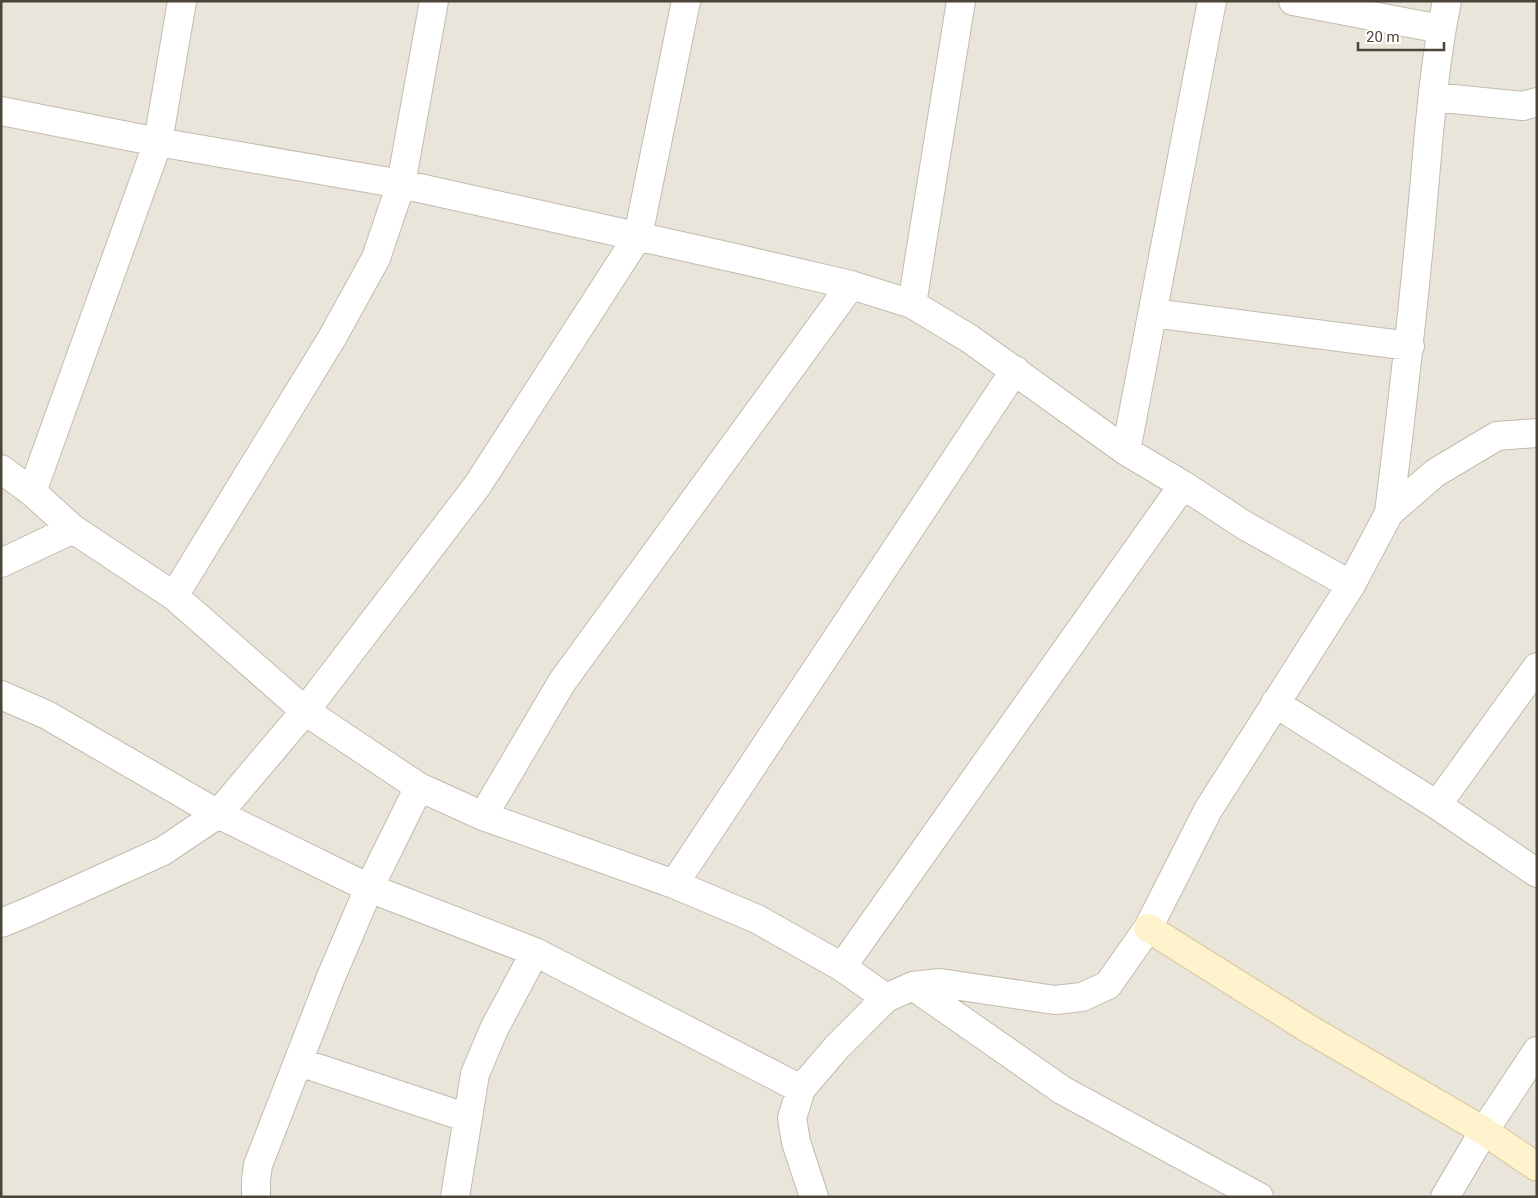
<svg xmlns="http://www.w3.org/2000/svg" width="1538" height="1198" font-family="Roboto,sans-serif">
	<style>
		.residential { fill: #eae5da }
		.lines { fill: none; stroke-linecap: round; stroke-linejoin: round }
		.street-casing { stroke: #c2bbae; stroke-width: 30 }
		.secondary-casing { stroke: #d6c79b; stroke-width: 30 }
		.street { stroke: #fff; stroke-width: 28 }
		.secondary { stroke: #fff3cd; stroke-width: 28 }
	</style>
	<rect width="100%" height="100%" fill="#f6f3ec"/>
	<path class="residential" d="M1,1H1537V1197H1Z"/>
	<g class="lines">
		<g class="street-casing">
			<path id="street" d="M1293,1L1441,29
				M1433,97L1523,106L1537,102
				M1,111L158,142L401,184L735,258L851,285L912,304L970,339L1126,451L1183,485L1244,525L1351,585
				M912,304L961,1
				M1153,313L1410,346
				M1126,451L1212,1
				M1,469L32,492L73,529L174,596L305,711L419,787L483,816L674,884L757,919L842,967L886,998
				M32,492L158,142L182,1
				M1389,513C1401,416 1412,320 1421,223C1428,149 1432,74 1447,1
				M1,563L73,529
				M174,596L332,338L376,258L401,184L434,1
				M1,695L47,715L218,814L369,888L535,952L801,1089
				M1275,703L1437,805L1537,873
				M1437,805L1537,667
				M483,816L562,682L851,285
				M674,884L1015,370
				M1,923L28,912L163,851L218,814L305,711L477,486L638,236L686,1
				M842,967L1183,485
				M913,986L1062,1090L1259,1197
				M299,1062L468,1118
				M256,1197V1180L258,1165L331,977L369,888L419,787
				M455,1197L475,1074L494,1029L535,952
				M814,1197L796,1142L792,1118L801,1089L837,1047L886,998L913,986L940,983L1055,1000L1082,997L1108,985L1148,928L1208,810L1351,585L1389,513L1435,473L1497,436L1537,433
				M1445,1197L1484,1131L1537,1051"/>
		</g>
		<g class="secondary-casing">
			<path id="secondary" d="M1148,928L1309,1029L1484,1131L1537,1167"/>
		</g>
		<use href="#street" class="street"/>
		<use href="#secondary" class="secondary"/>
	</g>
	<rect width="1538" height="1198" fill="none" stroke="#4b4439" stroke-width="5"/>
	<path d="M1358 42v8h86v-8" fill="none" stroke="#4b4439" stroke-width="2.5"/>
	<text x="1366" y="42" font-size="15" fill="#4b4439" stroke="#ffffff" stroke-width="4" paint-order="stroke">20 m</text>
</svg>
